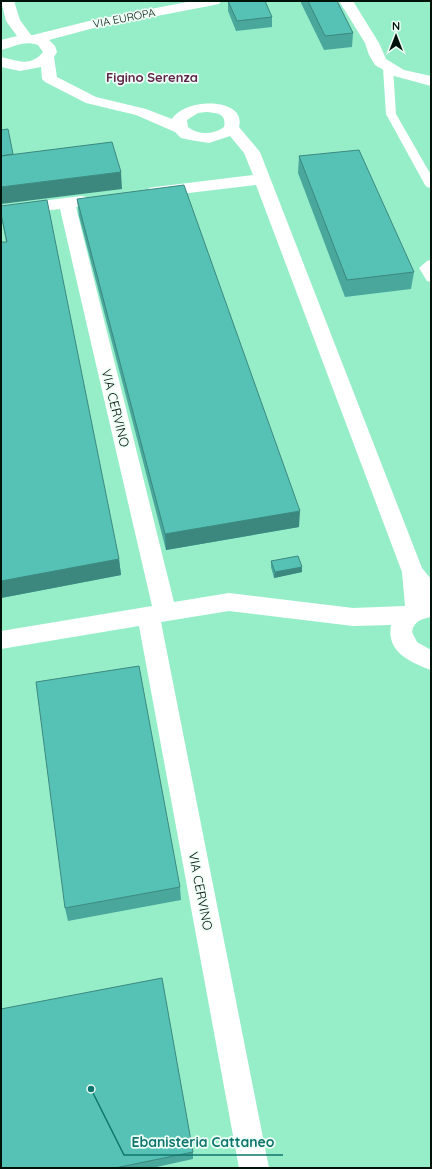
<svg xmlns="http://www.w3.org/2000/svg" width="432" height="1169" font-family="Quicksand,sans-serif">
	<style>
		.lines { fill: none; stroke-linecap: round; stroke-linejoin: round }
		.service { fill: #fff; fill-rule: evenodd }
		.minor { fill: #fff; fill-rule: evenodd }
		.tertiary { fill: #fff; fill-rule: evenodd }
		.wall { fill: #4aa79c }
		.shaded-wall { fill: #3c887f }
		.building { fill: #56c2b5; stroke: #3c887f }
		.labels { text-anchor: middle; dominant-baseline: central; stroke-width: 3.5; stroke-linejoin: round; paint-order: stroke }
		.far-street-label { font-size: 11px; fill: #00130a; stroke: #eefef6 }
		.far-quarter-label { font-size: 13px; font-weight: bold; fill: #602349; stroke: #eefef6 }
		.street-label { font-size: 13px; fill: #00130a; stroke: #eefef6 }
		.leader { fill: none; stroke: #0f766e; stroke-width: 1.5 }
		.callout-dot { fill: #0f766e; stroke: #eefef6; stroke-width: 1.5 }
		.callout-label { font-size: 14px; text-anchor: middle; font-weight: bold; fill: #0f766e; stroke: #eefef6; stroke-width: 3.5; stroke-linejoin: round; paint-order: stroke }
	</style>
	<rect width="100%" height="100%" fill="#96eec9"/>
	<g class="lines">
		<path class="service" d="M388,65L393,68L396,114L431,175V188L427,187L425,185L386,114L383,68Z
			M431,260V282L427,281L419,268L427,261Z"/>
		<path class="minor" d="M1,1H14L20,20L31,35H33L89,21L192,1H221L219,4L214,5L90,29L49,40L55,46L57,52L54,57L57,77L96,97L146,109L172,119C185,97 247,97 239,127L260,152L422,568L431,579V617C421,619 414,621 412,632L417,642L431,650V670C410,662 386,652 391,625L353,626L229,611L161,622L269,1168H239L139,626L1,649V631L152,606L60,209L1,216V206L81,196L87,197L89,201L87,205L76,207L174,602L229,593L353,608L405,606L402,572L256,185L155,197L149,196L147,192L149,188L155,187L253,175L244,153L230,136L209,143L190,140L181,138L175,132L136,115L86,103L45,82L42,79L41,67L20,71L1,67V57C17,60 30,68 43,52L38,45C24,40 14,47 1,50V40L17,36L6,21ZM206,112C216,113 227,113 224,127C213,135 198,135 188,127L187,120L198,113Z"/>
		<path class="tertiary" d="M339,1H353L379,43L386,59L404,70L431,76V86L394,76L375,65L369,55L365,43Z"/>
	</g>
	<path class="wall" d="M228,1L272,17V27L236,31L228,11Z
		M301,1H337L353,33L352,47L324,50L301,3Z
		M299,156L414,272L411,289L345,297L298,173Z
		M77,199L299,527L166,550L79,216Z
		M1,206L119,559L121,575L1,598V242H6L1,215Z
		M271,561L302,567V572L274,578L271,567Z
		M180,887L181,900L68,921L65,908Z
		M193,1152V1159L152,1168H1Z"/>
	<path class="shaded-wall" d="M121,172L122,189L1,204V187Z
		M300,511L299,527L166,550L165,534Z
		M119,559L121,575L1,598V581Z
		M302,567V572L274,578L275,572Z"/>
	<path class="building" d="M228,1H265L272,17L237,21Z
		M308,1H337L353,33L325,36Z
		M8,129L13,154L1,156V130Z
		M112,142L121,172L1,187V156Z
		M359,150L414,272L347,280L299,156Z
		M184,185L300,511L165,534L77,199Z
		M47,200L119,559L1,581V242H7L1,214V206Z
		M298,556L302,567L275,572L271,561Z
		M139,666L180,887L65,908L36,682Z
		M162,978L193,1152L115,1168H1V1009Z"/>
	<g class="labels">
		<g class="far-street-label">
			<text transform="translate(124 18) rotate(-11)">VIA EUROPA</text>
		</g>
		<g class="far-quarter-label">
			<text x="152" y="77">Figino Serenza</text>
		</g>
		<g class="street-label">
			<text transform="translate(116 408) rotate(76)">VIA CERVINO</text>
			<text transform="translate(201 891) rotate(79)">VIA CERVINO</text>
		</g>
	</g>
	<path class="leader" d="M91 1089L124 1155H283"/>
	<circle class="callout-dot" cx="91" cy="1089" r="4"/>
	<g class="callout-label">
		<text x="203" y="1147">Ebanisteria Cattaneo</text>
	</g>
	<rect width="432" height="1169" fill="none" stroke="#00130a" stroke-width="4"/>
	<g transform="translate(396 36)" stroke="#eefef6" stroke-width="3" paint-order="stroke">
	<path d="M0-3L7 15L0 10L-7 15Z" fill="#00130a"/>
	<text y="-6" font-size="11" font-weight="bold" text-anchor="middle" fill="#00130a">N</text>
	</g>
</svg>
